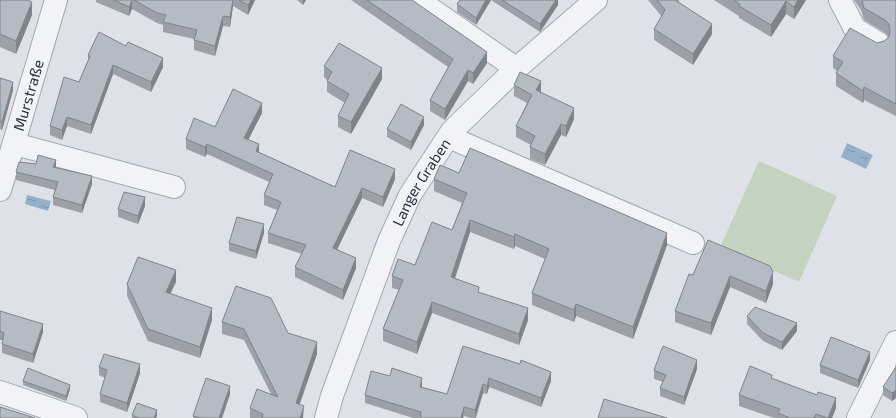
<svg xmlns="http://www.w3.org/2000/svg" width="896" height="418" font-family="'Exo 2',sans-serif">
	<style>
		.green { fill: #c4d3bf }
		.water { fill: url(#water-ripples) }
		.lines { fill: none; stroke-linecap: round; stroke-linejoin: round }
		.minor-casing { stroke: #a3a9b2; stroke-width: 24 }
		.minor { stroke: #f1f3f7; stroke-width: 22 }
		.wall { fill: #9ca1a9 }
		.shaded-wall { fill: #7f838a }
		.building { fill: #b5bbc5; stroke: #7f838a }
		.labels { text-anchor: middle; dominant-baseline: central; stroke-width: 4; stroke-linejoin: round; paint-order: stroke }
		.street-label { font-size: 15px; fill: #273040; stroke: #eef1f6 }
	</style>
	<defs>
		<pattern id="water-ripples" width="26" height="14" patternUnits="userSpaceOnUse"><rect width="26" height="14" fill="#97b0ca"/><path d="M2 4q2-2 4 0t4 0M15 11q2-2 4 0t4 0" fill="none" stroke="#7b90a5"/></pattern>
	</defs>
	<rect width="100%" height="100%" fill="#dee2e8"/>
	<path class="green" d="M759,161L837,196L799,282L720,247Z"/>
	<path class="water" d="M847,143L873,155L866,169L841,157Z
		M27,195L51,201L48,211L25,204Z"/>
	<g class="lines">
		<g class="minor-casing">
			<g id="minor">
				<path d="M418,0L517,69"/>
				<path d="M840,0L855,29L878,43"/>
				<path d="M449,137L693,243"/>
				<path d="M15,144L174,187"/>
				<path id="s1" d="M0,190L56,0"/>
				<path d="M0,392L76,418"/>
				<path id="s2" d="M326,418L332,396L389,241L410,195L452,131L517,68L596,0"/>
				<path d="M858,418L896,342"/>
			</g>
		</g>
		<use href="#minor" class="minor"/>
	</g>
	<path class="wall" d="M0,0L32,15L16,54L0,47Z
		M96,0H255L248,15L233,6L230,27L223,26L215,56L194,50V39L163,32V25L157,23L132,9L129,16L96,2Z
		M297,0H306L303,5Z
		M351,0H412L487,63L473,84L468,81L445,120L430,111V100L448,67Z
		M460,0H558V5L540,32L491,0L476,25L457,12V4Z
		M648,0H679V2L712,34L693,65L654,40V29L662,17Z
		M714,0H806L794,19L786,14L771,37L739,18V16Z
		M854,0H896V116L864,100L863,103L836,86V73L837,71L833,68V56L884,41L889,37L885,33L864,20L861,10Z
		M88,55L163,67L151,92L113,74L91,134L67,126L62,140L50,135V126L79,82L88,61Z
		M324,66L382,79L351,134L338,127V116L345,103L327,92V80L324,77Z
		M0,78L13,90L2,130L0,129Z
		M514,85L541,92L574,119L566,137L561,135L545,165L530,159V147L531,145L516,137V126L527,103L514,96Z
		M262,113L248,140L259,153L335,187L395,179L383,207L362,198L337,249L356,268L343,300L295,277V267L302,254L268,243V233L277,210L264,205V195L269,182L207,154L205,157L186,149V139L215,127Z
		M424,125L411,150L387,137V129Z
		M56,168L92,184L82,213L53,205V197L55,190L16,180V172Z
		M459,173L667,245L633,339L576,316L574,322L532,305V293L545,259L515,246L514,249L470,232L455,279L528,320L519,345L432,313L417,354L383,341V329L399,290L392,288V276L415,265L452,230L462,203L434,191V179Z
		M145,206L138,224L118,217V209Z
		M264,233L256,259L229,251V243Z
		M708,240L773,284L766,303L730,287L711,335L675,322V311L693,275Z
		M176,282L170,293L212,320L200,358L148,341L127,296V284Z
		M0,311L43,332L33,363L2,353V344L3,340H0Z
		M747,316L797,331L782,350L763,341L747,324Z
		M222,322L288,333L317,354L299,404L303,418H250V408L271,394L244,340L222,334Z
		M463,346L551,381L541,407L489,387L487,394L483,393L476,418H471L464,416L463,418H413L365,403V395L422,387L447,394Z
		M870,360L858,388L820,373V365Z
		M896,362V398L892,401L883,395V387L895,368Z
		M99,367L140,373L127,412L100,402V394L105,378L99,375Z
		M697,369L684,405L660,396V388L663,382L654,379V370Z
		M772,378L836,408L832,418H774L739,406V395Z
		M23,381L70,389L66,401L23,385Z
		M230,394L222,418H193V416Z
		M132,415H157L156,418H132Z"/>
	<path class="shaded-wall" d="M132,0V9L129,16V7Z
		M233,0V6L230,27V17Z
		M251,0H255L248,15V5Z
		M303,0H306L303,5Z
		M486,0H491L476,25V18Z
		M556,0H558V5L540,32V24Z
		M798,0H806L794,19V7Z
		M786,1V14L771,37V25Z
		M32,2V15L16,54V41Z
		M223,16V26L215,56V46Z
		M712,24V34L693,65V54Z
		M487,52V63L473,84V73Z
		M163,58V67L151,92V82Z
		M113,65V74L91,134V125Z
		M382,68V79L351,134V122Z
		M468,70V81L445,120V109Z
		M541,81V92L536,101V90Z
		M13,82V90L2,130V122Z
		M864,87V100L863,103V91Z
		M262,103V113L244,148V138Z
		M574,108V119L566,137V126Z
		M67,117V126L62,140V130Z
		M424,117V125L411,150V142Z
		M561,124V135L545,165V154Z
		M207,144V154L205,157V147Z
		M259,144V154L256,151Z
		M56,160V168L53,167Z
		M395,169V179L383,207V197Z
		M92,176V184L82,213V205Z
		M362,188V198L333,258V248Z
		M145,197V206L138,224V216Z
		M470,220V232L451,289V277Z
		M264,224V233L256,259V251Z
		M667,233V245L633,339V327Z
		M515,234V246L514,249V237Z
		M356,258V268L343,300V290Z
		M176,270V282L166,303V292Z
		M773,272V284L766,303V291Z
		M730,276V287L711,335V323Z
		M432,302V313L417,354V342Z
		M576,304V316L574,322V310Z
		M212,308V320L200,358V347Z
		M528,308V320L519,345V334Z
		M797,323V331L782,350V342Z
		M43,324V332L33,363V354Z
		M317,342V354L296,415V403Z
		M870,352V360L858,388V380Z
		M697,360V369L684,405V397Z
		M140,364V373L127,412V403Z
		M551,372V381L541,407V398Z
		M422,378V387H420Z
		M489,378V387L487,394V386Z
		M483,384V393L475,418V410Z
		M70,385V389L66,401V396Z
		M230,386V394L222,418H219Z
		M896,390V398L892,401V393Z
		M836,398V408L832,418H828Z
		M304,406L303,418H300Z
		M464,407L463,418H461Z
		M157,410V415L156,418H154Z"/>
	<path class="building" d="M0,0H28L32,2L16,41L0,34Z
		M114,0H132L129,7Z
		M134,0H233L230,17L223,16L215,46L194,40L197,30L163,22L166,15L157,13Z
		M239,0H251L248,5Z
		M367,0H412L487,52L473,73L468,70L445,109L430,100L453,59Z
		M460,0H486L476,18L457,4Z
		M502,0H556L540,24Z
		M657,0H675L712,24L693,54L654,29L665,10Z
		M734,0H798L794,7L786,1L771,25L739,6L740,4Z
		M862,0H896V104L864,87L863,91L836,73L843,62L833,56L850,28L877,43L884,41L889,37L890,30L889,24L885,20L864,8Z
		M99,32L126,46L128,42L163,58L151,82L113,65L91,125L67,117L62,130L50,126L64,77L79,82L90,56L88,55Z
		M339,43L382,68L351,122L338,116L349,94L327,81L332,72L324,66Z
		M520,72L541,81L536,90L574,108L566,126L561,124L545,154L530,147L535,136L516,126L532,95L514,85Z
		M0,78L13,82L2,122L0,121Z
		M233,89L262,103L244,138L259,144L256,151L335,187L350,150L395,169L383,197L362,188L333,248L356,258L343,290L295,267L306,245L268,233L281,202L264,195L273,174L207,144L205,147L186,139L194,118L215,127Z
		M401,104L424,117L411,142L387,129Z
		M470,148L667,233L633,327L576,304L574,310L532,293L549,249L515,234L514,237L470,220L451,277L479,287L478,292L528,308L519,334L432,302L417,342L383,329L403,280L392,276L398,259L415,265L432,222L452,230L467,193L434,179L440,165L459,173Z
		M38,155L56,160L53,167L92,176L82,205L53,197L58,182L16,172L19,162L36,164Z
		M124,192L145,197L138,216L118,209Z
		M237,217L264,224L256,251L229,243Z
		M708,240L770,266L773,272L766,291L730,276L711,323L675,311L689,274L693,275Z
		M138,257L176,270L166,292L212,308L200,347L148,329L127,284Z
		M236,286L271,298L288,333L317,342L296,403L304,406L300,418H262L263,414L250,408L257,389L278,397L244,329L222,322Z
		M755,307L797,323L782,342L763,333L747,316Z
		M0,311L43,324L33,354L2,344L4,333L0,331Z
		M831,337L870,352L858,380L820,365Z
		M463,346L520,364L521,360L551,372L541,398L489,378L487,386L483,384L475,410L464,407L461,418H421V415H420L421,412L365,395L371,371L390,376L392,368L422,378L420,387L447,394Z
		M663,346L697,360L684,397L660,388L666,375L654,370Z
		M104,354L140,364L127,403L100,394L107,370L99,367Z
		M750,366L772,375L771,378L817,395L818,392L836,398L828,418L816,414L814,418H790L778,413L780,409L739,395Z
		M896,367V390L892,393L883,387Z
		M28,368L70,385L66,396L23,381Z
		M206,378L230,386L219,418H201L193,416Z
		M604,399L667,418H598Z
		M137,403L157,410L154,418H139L132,415Z
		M0,407L35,418H0Z"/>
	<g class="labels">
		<g class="street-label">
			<text stroke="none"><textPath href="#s1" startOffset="99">Murstraße</textPath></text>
			<text stroke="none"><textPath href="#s2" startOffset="255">Langer Graben</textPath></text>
		</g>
	</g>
</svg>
